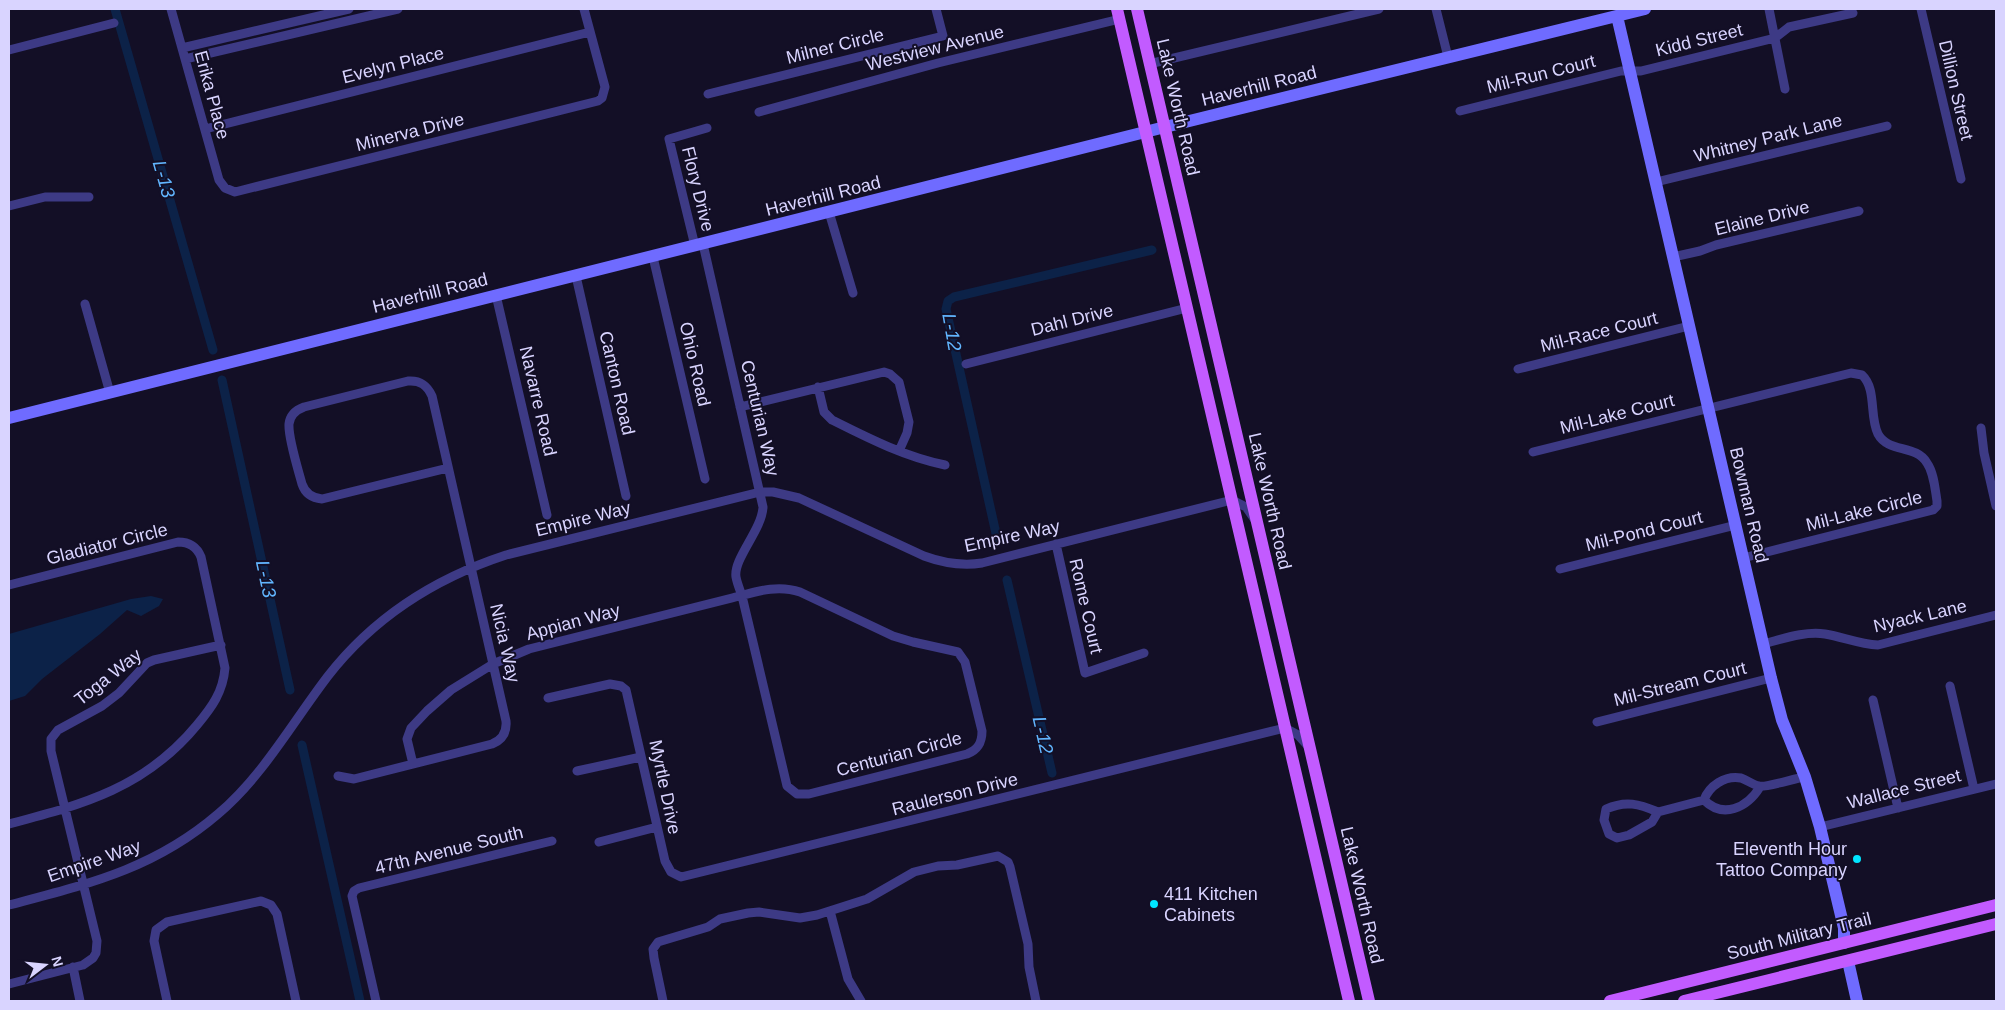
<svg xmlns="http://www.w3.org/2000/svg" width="2005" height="1010" font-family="Arial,sans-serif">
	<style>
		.water { fill: #0c2248 }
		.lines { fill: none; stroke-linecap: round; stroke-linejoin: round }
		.canal { stroke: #0c2248; stroke-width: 9 }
		.street { stroke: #3d3a85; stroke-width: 9 }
		.secondary { stroke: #6f6bff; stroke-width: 12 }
		.primary { stroke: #c25bff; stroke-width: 12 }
		.poi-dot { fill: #00e5ff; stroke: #130f26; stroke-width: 2 }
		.labels { text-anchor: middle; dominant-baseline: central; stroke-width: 4; stroke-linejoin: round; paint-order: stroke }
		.street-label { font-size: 18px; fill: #d9d4ff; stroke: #130f26 }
		.poi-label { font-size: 18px; fill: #d9d4ff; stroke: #130f26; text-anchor: end }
		.water-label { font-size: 19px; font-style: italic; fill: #62b6ff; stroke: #130f26 }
	</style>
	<rect width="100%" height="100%" fill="#130f26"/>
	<path class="water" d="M151,596L163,599L159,606L141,616L127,610L100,634L42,679L25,696L9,701V634L131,599Z"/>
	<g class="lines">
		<path class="canal" d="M115,9L213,350
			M222,380L290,690
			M997,538L946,309L948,301L954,297L1152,250
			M1007,580L1052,773
			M302,745L360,1001"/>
		<path class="street" d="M171,9L219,180L225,188L235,192L598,101L602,98L605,87L584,9
			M1436,9L1448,57
			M1769,9L1785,89
			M1921,9L1961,179
			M182,48L349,9
			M9,50L114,23
			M185,59L398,9
			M1149,64L1379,9
			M708,94L943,36L936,9
			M1460,111L1621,71H1641L1775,38L1789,27L1853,13
			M759,112L938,63L1120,19
			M205,129L590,32
			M1656,182L1887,126
			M9,206L45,197H89
			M829,212L853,293
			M695,246L669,139L707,128
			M653,257L705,479
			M1673,257L1700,251L1716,245L1859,211
			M576,276L626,496
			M496,295L547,515
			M85,304L110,393
			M966,364L1187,308
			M1518,369L1689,326
			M818,387L824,412L832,420C868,438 905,457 945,465
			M740,407L884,372L890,374L899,382L909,422L907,433L899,451
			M1981,428L1984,453L1996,506
			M1533,452L1851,373L1862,375C1877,389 1869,416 1878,434C1888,453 1916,444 1927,463C1934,473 1935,489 1937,501V506L1933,510L1743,558
			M1056,544L1085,673L1144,653
			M1560,569L1736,525
			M9,585L178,542C190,542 197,547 201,557L225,668C223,692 212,707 197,725C145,788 84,804 9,824
			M1763,644C1783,639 1804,631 1825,634C1843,637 1859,644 1878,645L1996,615
			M1950,686L1974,789
			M548,698L610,684L621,686L626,690L665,861L671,872L681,877L1285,728L1298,735L1308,746
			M1873,700L1898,808
			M1597,722L1771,678
			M413,764L407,739L411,728L427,711L451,690L493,664L529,649L732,598C755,592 777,584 800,592L893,636L913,642L958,652L965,662L982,731C982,743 978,750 967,754L809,794H797L787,786L742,596C740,590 737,583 736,577C733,559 762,530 763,507L703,244
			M577,771L641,757
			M338,776L354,779L492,744C502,740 507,732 506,721L432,396C427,385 420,380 408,381L304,407C296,410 290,415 289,424C288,438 298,469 302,484C305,493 312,498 322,499L448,468
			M1704,800C1709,786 1725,775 1741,778C1747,780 1753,785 1759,786C1765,788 1796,778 1805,777
			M1704,800C1723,819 1747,808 1760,787
			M1658,812L1652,822L1629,835L1617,838L1609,834L1604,820L1606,809C1626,800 1639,804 1658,812L1704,800
			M1820,827L1996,784
			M599,842L657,827
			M9,905C88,884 154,869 218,814C263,776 292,723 328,676C374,617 436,578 506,555L760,492H773L799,498L924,556C943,563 962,566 982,563L1232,500L1246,507L1255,520
			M830,911L848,979L861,1001
			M73,967L80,1001
			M9,984L83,965L93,958L96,953L97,941L51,751V739L58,730L102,706L119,693L147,663L154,660L221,645
			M167,1001L154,941L156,930L167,922L261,901L271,905L277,914L296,1001
			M376,1001L352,896L354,891L359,888L552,841
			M663,1001L654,958L653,949L658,942L708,927L720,919L748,913L759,912L800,918L817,915L867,899L914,872L938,866L957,865L998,856L1008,862L1010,867L1028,944L1029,967L1036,1001"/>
		<path class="secondary" d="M1617,16L1771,678L1782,720L1805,777L1820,827L1844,928V943
			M9,418L1165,127L1645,9
			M1848,961L1857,1001"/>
		<path class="primary" d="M1117,9L1349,1001
			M1137,9L1369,1001
			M1610,1001L1996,905
			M1684,1001L1996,924"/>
	</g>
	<g class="poi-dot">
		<circle cx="1857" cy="859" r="5"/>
		<circle cx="1154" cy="904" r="5"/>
	</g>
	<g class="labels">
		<g class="street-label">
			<text transform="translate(1699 40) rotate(-14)">Kidd Street</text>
			<text transform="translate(835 46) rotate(-14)">Milner Circle</text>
			<text transform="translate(935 48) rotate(-14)">Westview Avenue</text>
			<text transform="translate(393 65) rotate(-14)">Evelyn Place</text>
			<text transform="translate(1541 74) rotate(-14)">Mil-Run Court</text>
			<text transform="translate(1259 86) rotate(-14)">Haverhill Road</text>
			<text transform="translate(1956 90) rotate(77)">Dillion Street</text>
			<text transform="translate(212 95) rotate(75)">Erika Place</text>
			<text transform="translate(1178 107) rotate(77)">Lake Worth Road</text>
			<text transform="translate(410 132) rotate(-14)">Minerva Drive</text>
			<text transform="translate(1768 138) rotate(-14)">Whitney Park Lane</text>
			<text transform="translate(698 189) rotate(76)">Flory Drive</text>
			<text transform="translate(823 196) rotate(-14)">Haverhill Road</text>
			<text transform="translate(1762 218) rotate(-14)">Elaine Drive</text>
			<text transform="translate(430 293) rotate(-14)">Haverhill Road</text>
			<text transform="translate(1072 320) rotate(-14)">Dahl Drive</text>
			<text transform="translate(1599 332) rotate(-14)">Mil-Race Court</text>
			<text transform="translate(695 364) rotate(77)">Ohio Road</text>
			<text transform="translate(617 383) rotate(77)">Canton Road</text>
			<text transform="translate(538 401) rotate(77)">Navarre Road</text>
			<text transform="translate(1617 414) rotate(-14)">Mil-Lake Court</text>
			<text transform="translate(760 418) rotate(77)">Centurian Way</text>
			<text transform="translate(1270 501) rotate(77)">Lake Worth Road</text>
			<text transform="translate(1749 505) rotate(77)">Bowman Road</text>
			<text transform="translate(1864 511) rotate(-14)">Mil-Lake Circle</text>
			<text transform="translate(583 519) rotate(-14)">Empire Way</text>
			<text transform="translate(1644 531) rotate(-14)">Mil-Pond Court</text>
			<text transform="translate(1012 536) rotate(-12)">Empire Way</text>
			<text transform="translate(107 544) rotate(-14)">Gladiator Circle</text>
			<text transform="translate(1086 606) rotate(77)">Rome Court</text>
			<text transform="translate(1920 616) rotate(-13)">Nyack Lane</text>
			<text transform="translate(573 622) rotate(-15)">Appian Way</text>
			<text transform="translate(505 643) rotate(77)">Nicia Way</text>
			<text transform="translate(108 677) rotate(-38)">Toga Way</text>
			<text transform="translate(1680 684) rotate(-14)">Mil-Stream Court</text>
			<text transform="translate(899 754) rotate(-15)">Centurian Circle</text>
			<text transform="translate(665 787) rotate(78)">Myrtle Drive</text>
			<text transform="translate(1904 789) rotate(-14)">Wallace Street</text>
			<text transform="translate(955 794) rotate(-14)">Raulerson Drive</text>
			<text transform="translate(449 850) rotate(-14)">47th Avenue South</text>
			<text transform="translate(94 861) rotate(-19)">Empire Way</text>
			<text transform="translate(1362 895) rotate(77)">Lake Worth Road</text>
			<text transform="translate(1799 936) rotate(-14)">South Military Trail</text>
		</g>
		<g class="poi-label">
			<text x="1847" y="849">Eleventh Hour<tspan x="1847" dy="21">Tattoo Company</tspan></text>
			<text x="1164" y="894" text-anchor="start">411 Kitchen<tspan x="1164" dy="21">Cabinets</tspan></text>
		</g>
		<g class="water-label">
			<text transform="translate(164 179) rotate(74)">L-13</text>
			<text transform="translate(952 332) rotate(80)">L-12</text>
			<text transform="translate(266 579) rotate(78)">L-13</text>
			<text transform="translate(1043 735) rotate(77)">L-12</text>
		</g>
	</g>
	<rect width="2005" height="1010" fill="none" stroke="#d9d4ff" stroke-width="20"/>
	<g transform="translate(45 965) rotate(74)" stroke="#130f26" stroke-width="4" paint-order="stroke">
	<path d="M0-4L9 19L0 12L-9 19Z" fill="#d9d4ff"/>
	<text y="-8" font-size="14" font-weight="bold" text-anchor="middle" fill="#d9d4ff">N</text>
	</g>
</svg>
